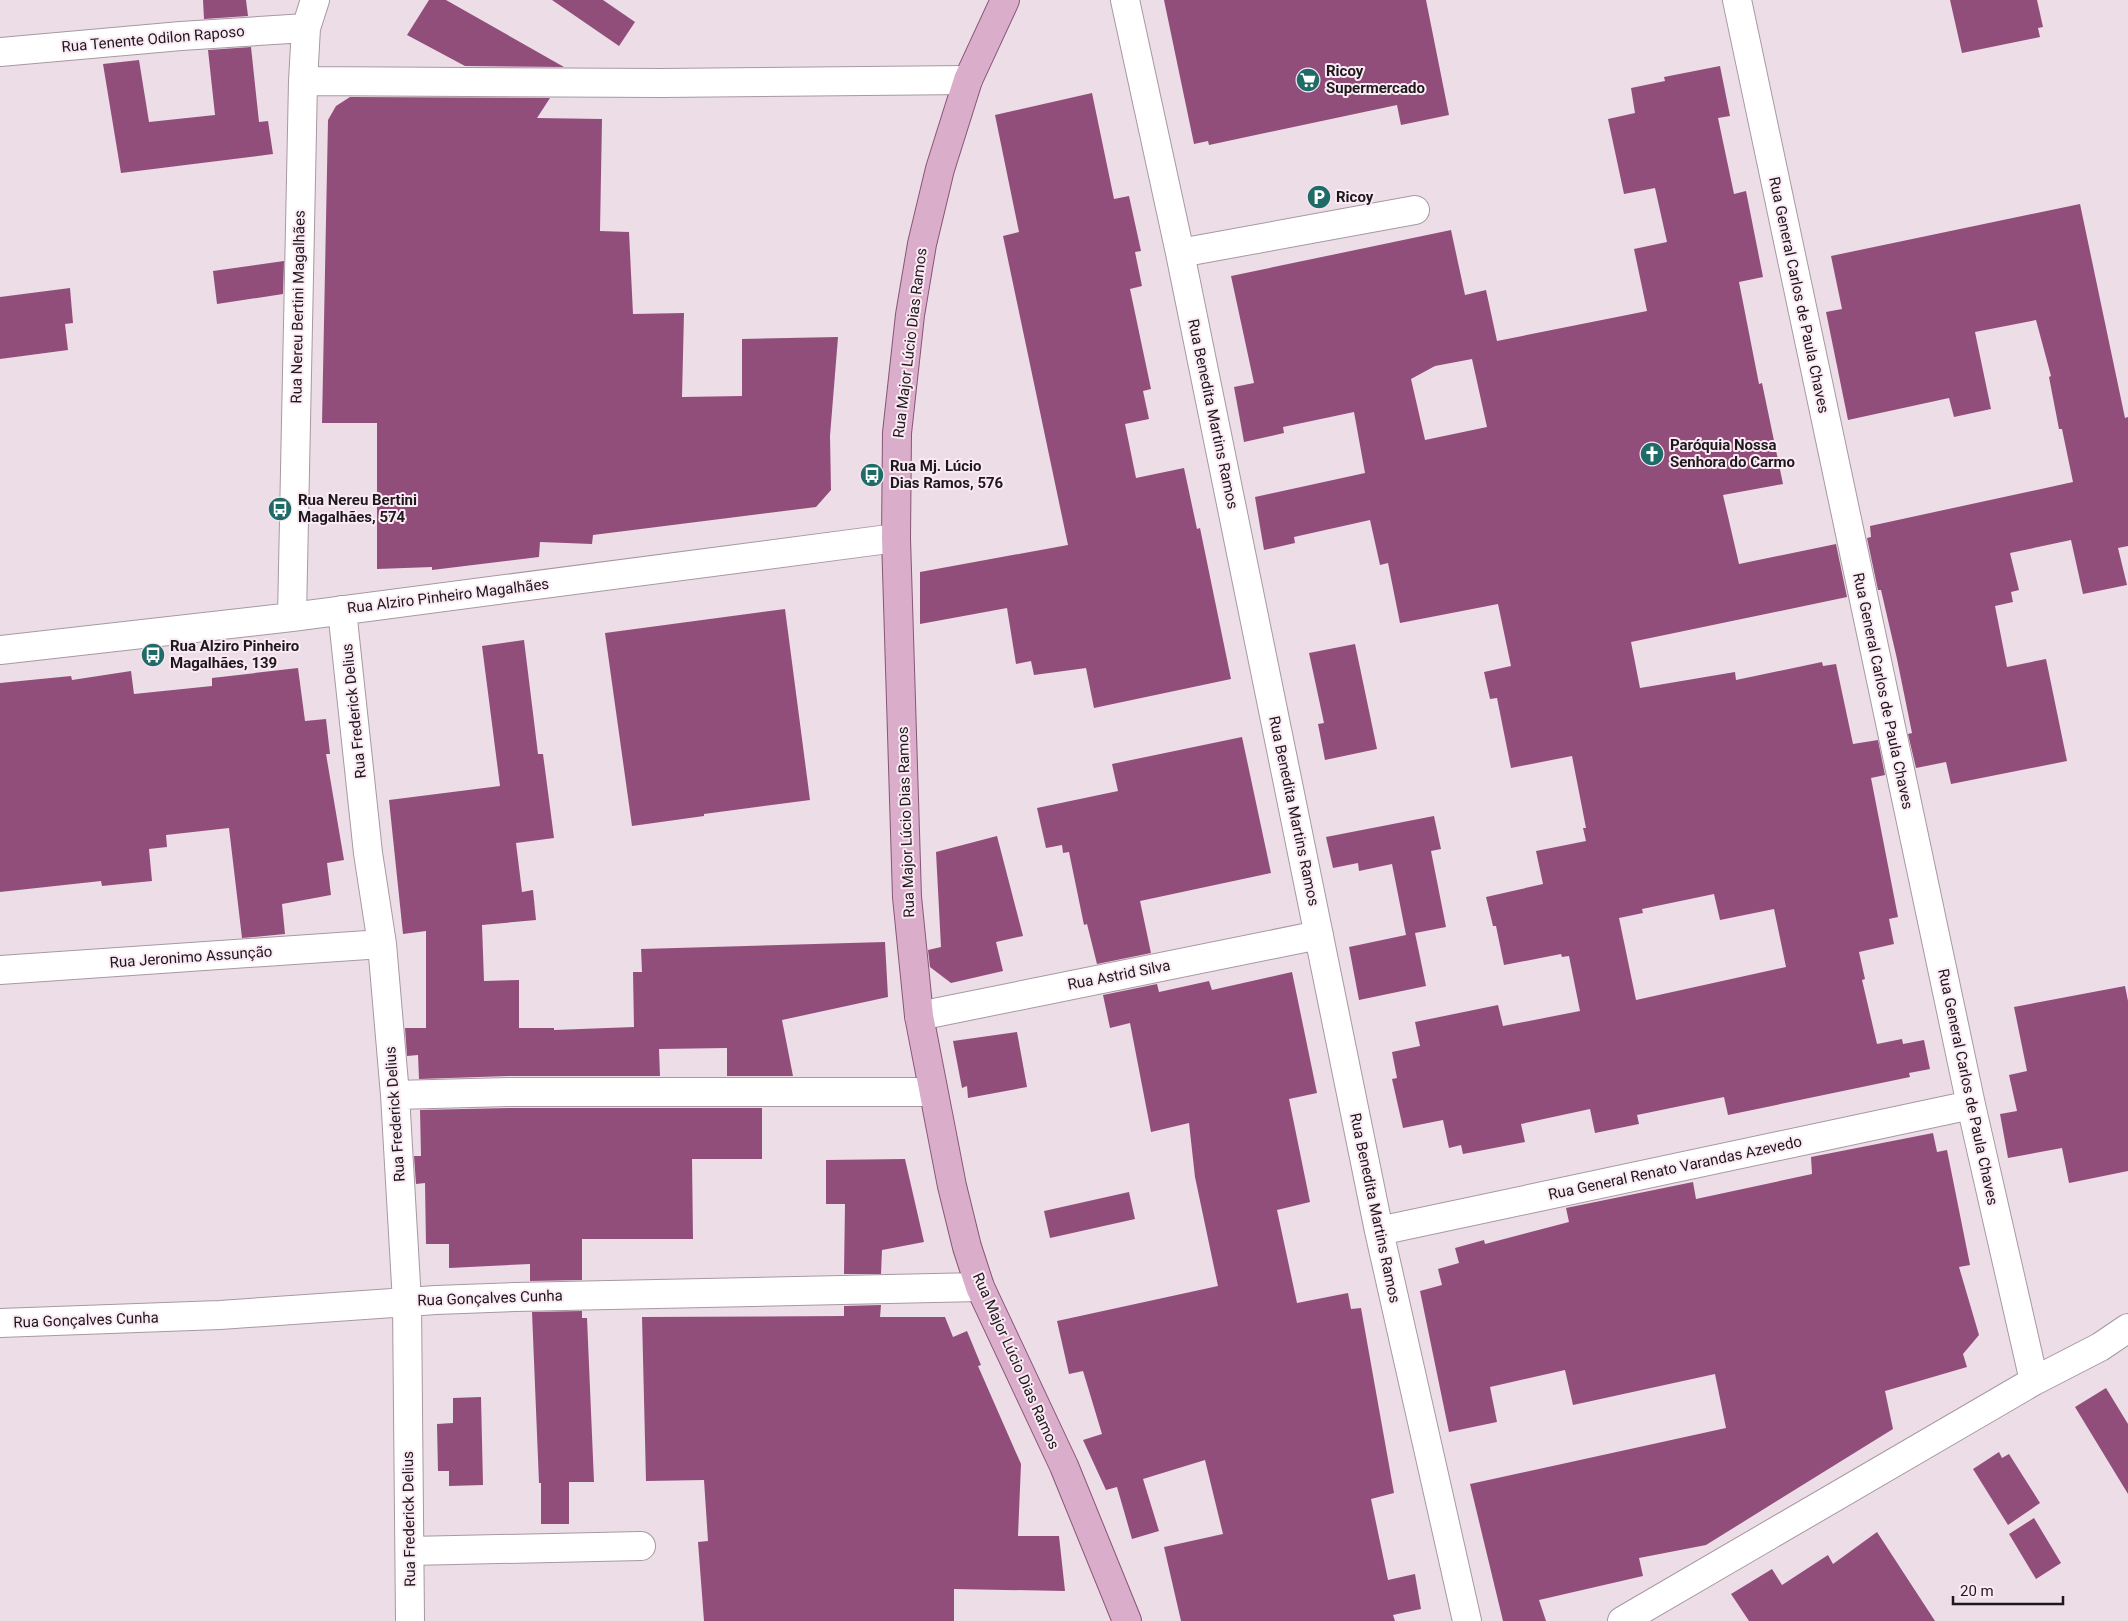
<svg xmlns="http://www.w3.org/2000/svg" width="2128" height="1621" font-family="Roboto,sans-serif">
	<style>
		.building { fill: #924e7b; fill-rule: evenodd }
		.lines { fill: none; stroke-linecap: round; stroke-linejoin: round }
		.minor-casing { stroke: #a798a1; stroke-width: 30 }
		.major-casing { stroke: #885576; stroke-width: 30 }
		.minor { stroke: #fff; stroke-width: 28 }
		.major { stroke: #daadca; stroke-width: 28 }
		.labels { text-anchor: middle; dominant-baseline: central; stroke-width: 4; stroke-linejoin: round; paint-order: stroke }
		.street-label { font-size: 15px; fill: #1d181b; stroke: #fbeaf4 }
		.poi-label { font-size: 15px; font-weight: bold; fill: #1d181b; stroke: #fbeaf4; text-anchor: start }
	</style>
	<rect width="100%" height="100%" fill="#eddde7"/>
	<path class="building" d="M203,0H246L248,16L204,19Z
		M429,0H446L564,67L465,66L407,35Z
		M552,0H603L635,22L619,46Z
		M1164,0H1426L1449,115L1401,125L1397,105L1209,145L1208,141L1194,144Z
		M1950,0H2037L2043,27L2038,28L2040,37L1962,53Z
		M251,47L259,122L268,121L273,154L121,173L103,64L139,60L149,122L215,115L208,50Z
		M1720,66L1730,116L1718,118L1734,194L1746,191L1763,277L1739,282L1759,384L1762,383L1783,484L1723,495L1739,564L1836,544L1847,597L1631,642L1640,688L1735,672L1736,680L1822,662L1823,666L1836,664L1853,744L1878,740L1885,775L1871,778L1898,917L1889,919L1894,944L1859,952L1865,979L1862,980L1877,1044L1902,1039L1903,1044L1924,1040L1930,1069L1909,1073L1910,1077L1728,1115L1724,1097L1637,1115L1639,1124L1595,1133L1590,1109L1521,1124L1525,1142L1463,1154L1461,1145L1449,1148L1443,1120L1403,1128L1392,1079L1397,1078L1392,1052L1420,1046L1415,1022L1498,1005L1503,1026L1580,1011L1569,956L1562,957L1561,954L1504,965L1496,926H1493L1486,897L1543,884L1536,851L1586,841L1583,828H1586L1572,756L1511,768L1497,698L1490,699L1484,672L1511,666L1498,604L1400,623L1388,563L1380,565L1370,520L1294,537L1295,543L1264,550L1255,497L1365,473L1354,412L1283,427L1284,433L1244,442L1234,387L1254,383L1231,276L1451,230L1465,295L1486,290L1497,341L1647,311L1634,249L1667,242L1655,188L1624,194L1608,119L1635,113L1631,88L1665,81L1664,77ZM1472,359L1487,427L1425,440L1411,379L1435,366ZM1714,894L1720,920L1774,909L1786,967L1636,1000L1619,918L1643,913L1642,909Z
		M1092,93L1114,199L1129,196L1141,251L1135,252L1142,286L1130,289L1151,389L1143,391L1149,419L1125,424L1136,478L1184,468L1197,529L1200,528L1231,679L1094,708L1086,668L1034,675L1031,661L1016,664L1007,608L920,624V572L1068,545L1003,236L1019,232L995,115Z
		M350,97L550,98L537,118L602,119L600,231L629,232L633,314L684,313L682,397L742,396V339L838,337L830,436L831,490L816,507L593,535L592,544L540,542L539,557L432,570V567L377,569V423H322L328,120L336,106Z
		M2080,204L2125,418L2128,417V546L2118,548L2127,585L2083,594L2071,540L2010,553L2019,590L2011,592L2013,602L1995,606L2007,667L2046,659L2067,761L1951,784L1946,762L1916,768L1908,734L1912,733L1897,659L1881,590H1878L1867,538L1871,537L1870,526L2073,482L2062,429H2059L2049,377L2051,376L2036,320L1975,332L1991,409L1954,417L1949,398L1848,420L1826,312L1842,309L1831,256Z
		M284,261L283,294L217,304L213,271Z
		M70,288L73,323L65,324L68,350L0,359V297Z
		M785,609L810,800L704,814V816L632,826L605,633Z
		M524,640L538,754H543L554,838L516,843L522,892L533,890L536,920L482,925L484,981L519,980V1028H554V1030L634,1027L633,972H642L641,949L885,942L888,997L782,1020L793,1076H727V1048L659,1049L660,1076H509L419,1079L418,1055L407,1056L405,1028H426V931L403,934L389,800L500,786L482,646Z
		M1355,644L1377,749L1325,760L1318,724L1324,723L1309,653Z
		M298,668L305,721L326,719L330,754H326L344,860L327,863L331,895L282,904L285,934L242,938L229,828L166,835L167,847L149,849L152,881L102,886L101,881L0,892V683L71,676L72,680L131,671L134,694L212,686V678Z
		M1242,737L1271,873L1140,901L1151,953L1097,964L1087,924L1084,925L1069,852L1063,853L1062,845L1046,848L1037,808L1118,791L1112,764Z
		M1434,816L1441,849L1431,851L1446,927L1415,933L1426,986L1359,1000L1349,947L1406,935L1392,864L1359,871L1358,863L1333,868L1326,837Z
		M997,836L1023,936L996,942L1003,971L951,983L930,967L928,950L941,947L936,852Z
		M1292,972L1317,1093L1289,1099L1310,1202L1277,1210L1297,1303L1348,1293L1351,1309L1361,1308L1394,1493L1371,1499L1388,1580L1415,1574L1421,1609L1393,1615L1395,1621H1181L1164,1547L1223,1534L1205,1460L1143,1479L1159,1531L1132,1539L1117,1487L1106,1490L1083,1440L1102,1434L1083,1371L1069,1374L1057,1321L1218,1286L1195,1177L1189,1123L1151,1132L1130,1023L1110,1028L1103,995L1157,984L1159,992L1209,981L1212,990Z
		M2125,986L2128,1001V1171L2069,1183L2062,1148L2008,1158L2000,1114L2017,1111L2009,1075L2027,1071L2014,1007Z
		M1017,1032L1027,1087L968,1098L967,1086L962,1088L953,1041Z
		M509,1108H762V1159H692L693,1239H582V1280L530,1281V1264L449,1268V1244H426L425,1183L416,1184L414,1156H421L420,1110Z
		M1933,1133L1937,1152L1947,1150L1970,1265L1959,1267L1979,1335L1963,1354L1967,1367L1885,1391L1893,1429L1706,1545L1639,1558L1643,1576L1539,1600L1546,1621H1503L1470,1484L1726,1428L1715,1374L1573,1405L1565,1370L1490,1387L1497,1422L1449,1432L1420,1291L1442,1285L1438,1269L1459,1263L1455,1248L1484,1240L1485,1244L1569,1222L1566,1208L1693,1182L1696,1199L1812,1174L1811,1157Z
		M905,1159L924,1242L882,1250L881,1274H844L845,1204H826V1160Z
		M1129,1192L1135,1219L1050,1238L1044,1211Z
		M881,1305L880,1317H945L953,1337L967,1331L981,1365L978,1366L1021,1464L1018,1536H1059L1065,1591L954,1589V1621H704L698,1542L708,1541L704,1480L646,1481L642,1317L844,1316V1306Z
		M582,1311V1318H587L594,1482H569V1524H541V1483H539L532,1312Z
		M2106,1388L2128,1424V1494L2075,1407Z
		M481,1397L483,1485L449,1486V1471H438L437,1424L453,1423V1398Z
		M1999,1452L2002,1458L2009,1454L2040,1503L2008,1525L1973,1469Z
		M2034,1518L2061,1563L2036,1579L2009,1534Z
		M1877,1532L1935,1621H1749L1731,1594L1772,1569L1782,1585L1828,1555L1833,1564Z"/>
	<g class="lines">
		<g class="minor-casing">
			<path id="minor" d="M1125,0L1180,253L1379,1231L1467,1621
				M1737,0L1971,1105L2034,1381
				M0,52L181,36L306,28
				M303,81L661,83L968,80
				M1180,253L1415,210
				M342,610L368,853L382,944L395,1095L407,1302L410,1621
				M292,617L303,81L306,28L315,0
				M0,650L292,617L896,538
				M0,970L382,944
				M919,1016L1319,935
				M395,1095L509,1092H933
				M1379,1231L1971,1105
				M0,1323L220,1315L436,1300L515,1297L980,1287
				M410,1551L641,1546
				M1622,1621L2034,1381L2100,1347L2128,1328"/>
		</g>
		<g class="major-casing">
			<path id="major" d="M1005,0L968,80L940,169L922,244L910,315L897,433L896,538L907,897L919,1016L952,1186L967,1247L980,1287L1064,1466L1127,1621"/>
		</g>
		<use href="#minor" class="minor"/>
		<use href="#major" class="major"/>
	</g>
	<defs>
		<g id="supermarket-disc" transform="scale(1.25)"><circle r="9.5" fill="#1f6b68" stroke="#fbeaf4"/><path d="M-6-5.5h2.5l.6 2H6L4.5 2H-2.5L-4.4-4H-6ZM-1.5 3.2a1.3 1.3 0 1 0 .1 0ZM3 3.2a1.3 1.3 0 1 0 .1 0Z" fill="#fff"/></g>
		<g id="parking-disc" transform="scale(1.25)"><circle r="9.5" fill="#1f6b68" stroke="#fbeaf4"/><path d="M-3.5-5.5H1a3.5 3.5 0 0 1 0 7H-1V5.5H-3.5ZM-1-3.4V-.6H.8a1.4 1.4 0 0 0 0-2.8Z" fill="#fff"/></g>
		<g id="church-disc" transform="scale(1.25)"><circle r="9.5" fill="#1f6b68" stroke="#fbeaf4"/><path d="M-1.2-6h2.4v3.5h3.3v2.4h-3.3V6h-2.4V-.1h-3.3v-2.4h3.3Z" fill="#fff"/></g>
		<g id="bus-disc" transform="scale(1.25)"><circle r="9.5" fill="#1f6b68" stroke="#fbeaf4"/><path d="M-5-6H5V4H4V6H2V4H-2V6H-4V4H-5ZM-3.5-4V0h7V-4ZM-3.5 1.2v1.5H-2V1.2ZM2 1.2v1.5H3.5V1.2Z" fill="#fff"/></g>
	</defs>
	<g fill-rule="evenodd">
		<use href="#supermarket-disc" x="1308" y="80"/>
		<use href="#parking-disc" x="1319" y="197"/>
		<use href="#church-disc" x="1652" y="454"/>
		<use href="#bus-disc" x="872" y="475"/>
		<use href="#bus-disc" x="280" y="509"/>
		<use href="#bus-disc" x="153" y="655"/>
	</g>
	<g class="labels">
		<g class="street-label">
			<text transform="translate(153 39) rotate(-5)">Rua Tenente Odilon Raposo</text>
			<text transform="translate(1799 295) rotate(78)">Rua General Carlos de Paula Chaves</text>
			<text transform="translate(298 307) rotate(-89)">Rua Nereu Bertini Magalhães</text>
			<text transform="translate(910 343) rotate(-83)">Rua Major Lúcio Dias Ramos</text>
			<text transform="translate(1213 414) rotate(78)">Rua Benedita Martins Ramos</text>
			<text transform="translate(448 596) rotate(-7)">Rua Alziro Pinheiro Magalhães</text>
			<text transform="translate(1883 691) rotate(78)">Rua General Carlos de Paula Chaves</text>
			<text transform="translate(354 711) rotate(-96)">Rua Frederick Delius</text>
			<text transform="translate(1294 811) rotate(78)">Rua Benedita Martins Ramos</text>
			<text transform="translate(906 822) rotate(-92)">Rua Major Lúcio Dias Ramos</text>
			<text transform="translate(191 957) rotate(-4)">Rua Jeronimo Assunção</text>
			<text transform="translate(1119 975) rotate(-11)">Rua Astrid Silva</text>
			<text transform="translate(1968 1087) rotate(78)">Rua General Carlos de Paula Chaves</text>
			<text transform="translate(395 1114) rotate(-94)">Rua Frederick Delius</text>
			<text transform="translate(1675 1168) rotate(-12)">Rua General Renato Varandas Azevedo</text>
			<text transform="translate(1375 1208) rotate(78)">Rua Benedita Martins Ramos</text>
			<text transform="translate(490 1298) rotate(-2)">Rua Gonçalves Cunha</text>
			<text transform="translate(86 1320) rotate(-2)">Rua Gonçalves Cunha</text>
			<text transform="translate(1016 1361) rotate(66)">Rua Major Lúcio Dias Ramos</text>
			<text transform="translate(409 1519) rotate(-91)">Rua Frederick Delius</text>
		</g>
		<g class="poi-label">
			<text x="1326" y="71">Ricoy<tspan x="1326" dy="17">Supermercado</tspan></text>
			<text x="1336" y="197">Ricoy</text>
			<text x="1670" y="445">Paróquia Nossa<tspan x="1670" dy="17">Senhora do Carmo</tspan></text>
			<text x="890" y="466">Rua Mj. Lúcio<tspan x="890" dy="17">Dias Ramos, 576</tspan></text>
			<text x="298" y="500">Rua Nereu Bertini<tspan x="298" dy="17">Magalhães, 574</tspan></text>
			<text x="170" y="646">Rua Alziro Pinheiro<tspan x="170" dy="17">Magalhães, 139</tspan></text>
		</g>
	</g>
	<path d="M1953 1596v8h110v-8" fill="none" stroke="#1d181b" stroke-width="2.5"/>
	<text x="1960" y="1596" font-size="15" fill="#1d181b" stroke="#fbeaf4" stroke-width="4" paint-order="stroke">20 m</text>
</svg>
